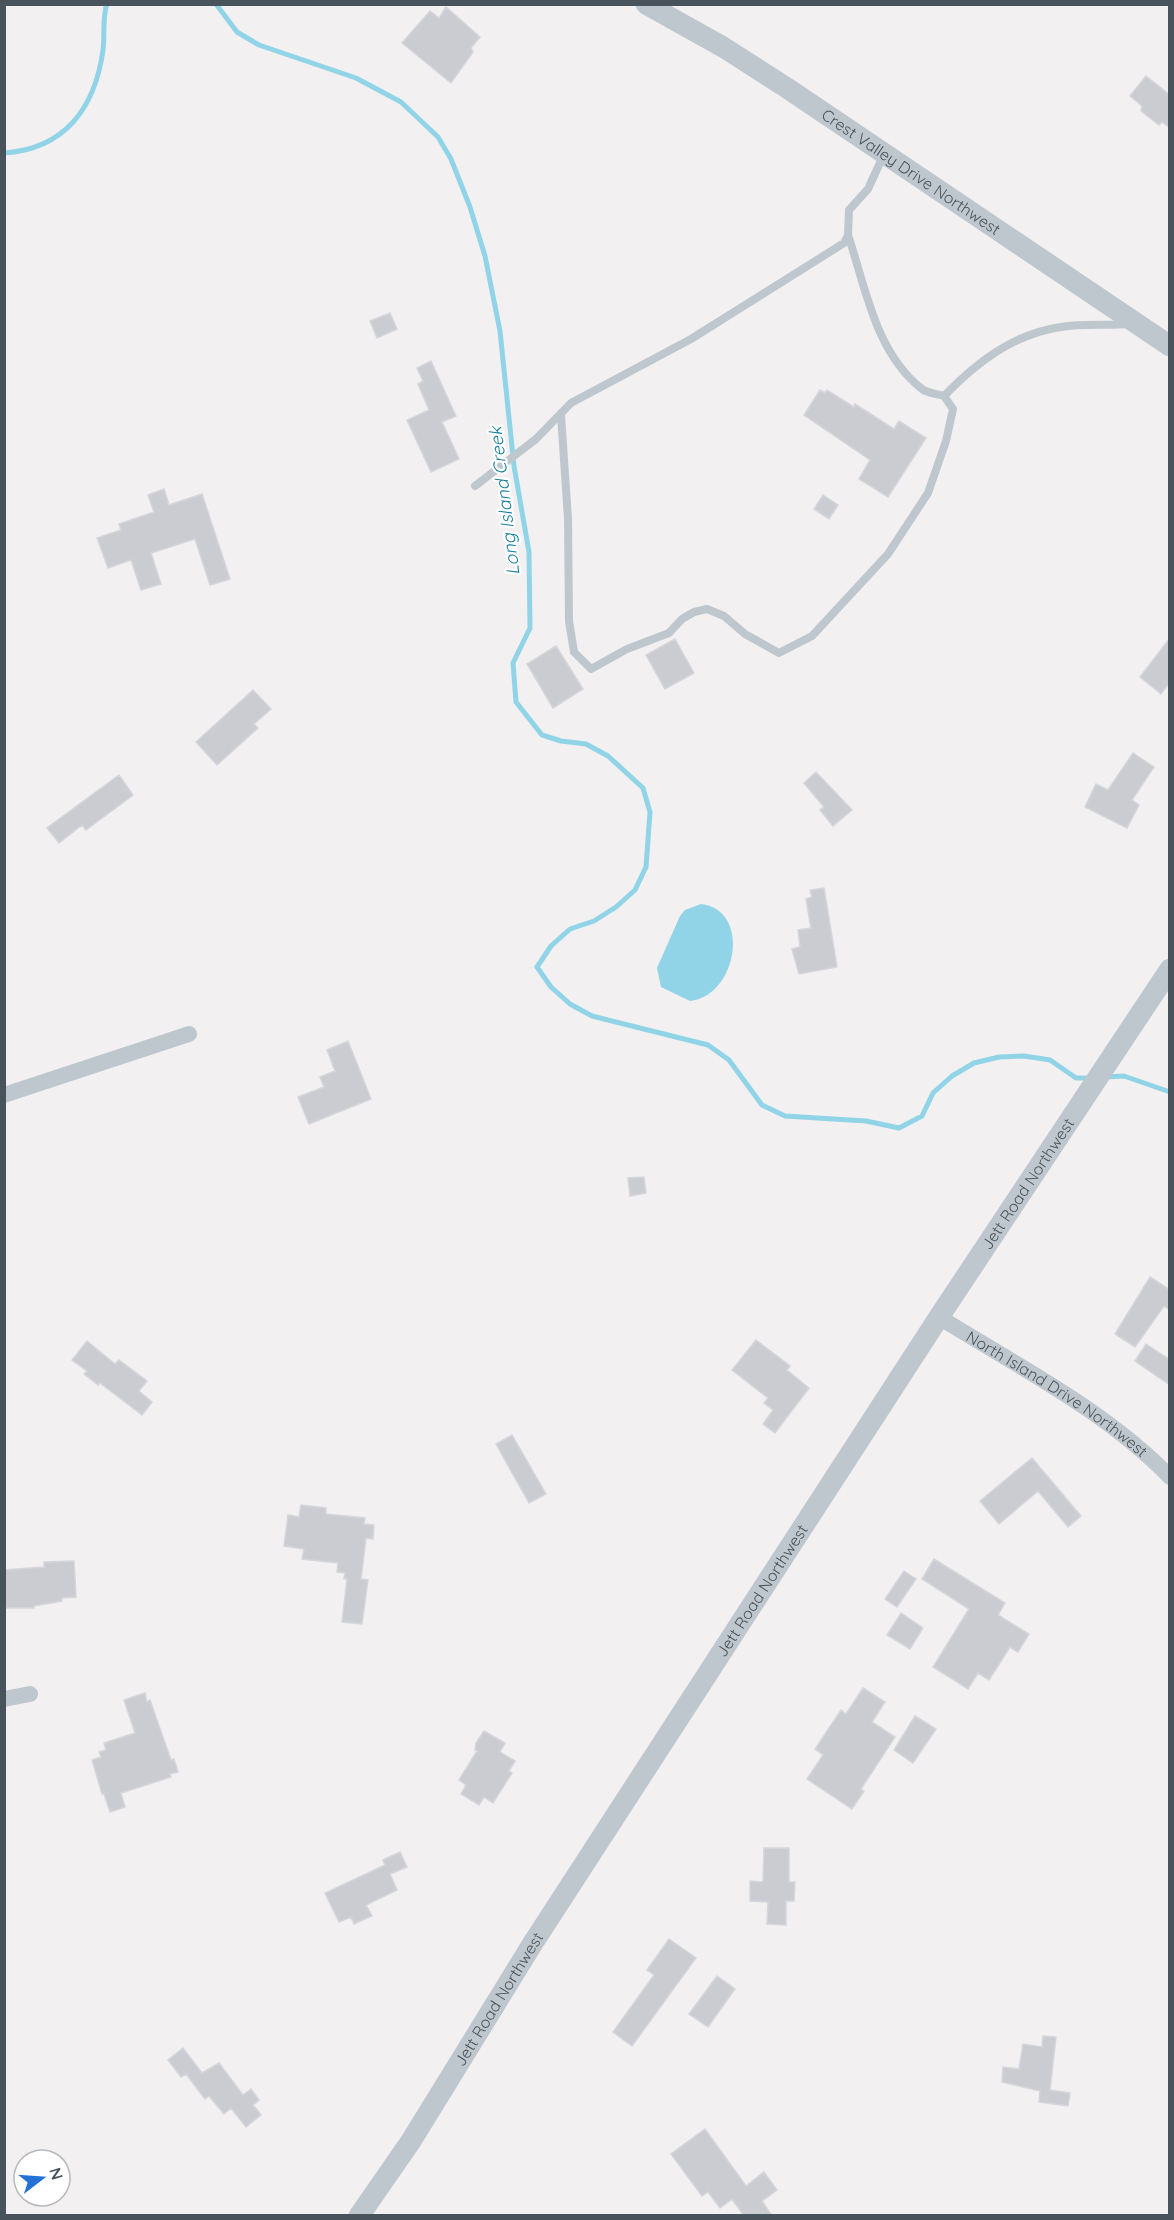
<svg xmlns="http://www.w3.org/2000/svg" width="1174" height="2220" font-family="Quicksand,sans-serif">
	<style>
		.water { fill: #91d4e7 }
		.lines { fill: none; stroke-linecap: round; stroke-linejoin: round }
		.stream { stroke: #91d4e7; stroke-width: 5 }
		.building { fill: #caccd2; stroke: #d4d6db; stroke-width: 1.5 }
		.service { stroke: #bfc7ce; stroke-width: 8 }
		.minor { stroke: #bfc7ce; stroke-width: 16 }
		.tertiary { stroke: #bfc7ce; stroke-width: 21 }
		.labels { text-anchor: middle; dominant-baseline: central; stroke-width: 4.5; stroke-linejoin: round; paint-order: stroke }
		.street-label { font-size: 16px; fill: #49535c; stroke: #fff }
		.water-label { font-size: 18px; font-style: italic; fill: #157e9c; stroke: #fff }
	</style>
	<rect width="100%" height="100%" fill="#f2f0f0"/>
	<path class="water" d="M701,904C752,910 737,996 690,1001L661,987L657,968L680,916L685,910Z"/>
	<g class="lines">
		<path class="stream" d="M216,4L237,32L259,45L356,78L401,102L438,137L451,159L470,207L485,256L500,331L514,466L529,552L530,628L513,663L516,702L542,735L561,741L586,744L608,756L643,788L650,812L646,867L635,890L616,907L594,921L570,929L551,946L537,967L551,987L570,1004L592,1016L708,1045L729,1060L762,1105L785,1116L866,1121L899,1128L922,1116L933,1093L952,1076L974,1063L999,1057L1024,1056L1050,1060L1076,1078H1090
			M4,153C65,149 95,108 103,50C105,36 102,17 107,4
			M1105,1077L1124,1076L1170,1092"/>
	</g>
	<path class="building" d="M446,7L480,37L471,48L473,52L451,83L402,43L430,11L439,18Z
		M1146,76L1170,95V128L1162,122L1159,125L1141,111L1142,106L1130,96Z
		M390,313L397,329L377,338L370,321Z
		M431,361L456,416L442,422L459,459L431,472L407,420L429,410L418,384L423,381L417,368Z
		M820,390L825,393L827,390L854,407L855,404L894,429L899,421L926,438L888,497L859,479L870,460L804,415Z
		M164,489L169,505L202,494L230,579L210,585L195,539L151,553L161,584L141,590L131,560L108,568L97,538L121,530L119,524L154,512L148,495Z
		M823,495L838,505L829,519L814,509Z
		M1170,638V682L1161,694L1140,677Z
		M675,639L694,673L665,689L646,655Z
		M556,646L583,689L553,708L527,664Z
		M253,690L271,709L254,724L258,728L217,765L196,742Z
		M1133,753L1154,767L1132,800L1139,805L1127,828L1085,807L1096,784L1108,790Z
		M816,772L852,810L833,826L820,810L824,807L804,783Z
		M119,775L133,795L86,830L82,825L59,843L47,828Z
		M824,888L837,967L799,974L792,949L800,947L798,930L811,928L806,899L812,897L810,890Z
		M348,1041L371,1099L309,1124L298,1097L324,1087L320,1077L335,1071L327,1050Z
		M644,1177L646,1193L630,1196L628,1178Z
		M1150,1277L1170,1290V1310L1164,1306L1135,1347L1115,1334Z
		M756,1340L790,1366L787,1370L809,1388L775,1433L763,1424L773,1410L764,1403L768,1398L732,1370Z
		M87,1341L115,1364L119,1360L147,1381L139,1391L152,1402L142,1415L100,1383L98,1385L84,1374L87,1371L72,1360Z
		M1146,1344L1170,1360V1385L1135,1361Z
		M512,1435L546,1494L529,1503L496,1444Z
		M1032,1458L1081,1516L1068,1527L1038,1491L999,1524L980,1501Z
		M301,1505L326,1508V1514L365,1518L364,1524L374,1525L373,1539L366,1538L361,1579L368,1580L362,1624L342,1622L347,1579H344L345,1573L337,1572L338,1563L302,1559L304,1549L284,1546L288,1515L299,1517Z
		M934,1559L1005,1603L998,1615L1029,1634L1018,1652L1010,1647L989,1680L978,1673L968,1689L933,1667L969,1609L922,1579Z
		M74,1561L76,1597L62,1598V1601L34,1606V1608H4V1570L44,1567V1562Z
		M904,1571L916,1579L897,1607L885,1599Z
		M901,1613L923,1628L910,1649L887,1635Z
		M863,1688L885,1702L872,1722L895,1737L861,1789L864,1791L852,1809L807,1779L823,1755L815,1749L841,1710L846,1714Z
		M145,1693L147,1702L150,1700L171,1760L174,1759L178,1772L170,1774L171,1777L121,1793L125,1807L110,1812L104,1794H102L92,1760L101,1757L99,1752L106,1750L104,1743L135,1733L124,1700Z
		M915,1716L936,1729L913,1763L894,1750Z
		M484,1731L505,1743L500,1752L515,1761L509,1771L512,1773L493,1803L484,1797L479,1805L461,1794L466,1785L459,1780L477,1751L475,1750L476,1743Z
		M764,1848H789V1882H795L794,1901H786V1925L767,1924L768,1902L750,1901V1881L763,1882Z
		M400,1852L407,1867L390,1874L397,1890L366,1905L372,1916L354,1924L351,1917L339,1922L325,1893L385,1865L383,1860Z
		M669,1939L696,1958L632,2046L613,2032L654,1975L647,1970Z
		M717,1976L735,1989L708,2027L689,2014Z
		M1043,2036L1056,2037L1050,2090L1070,2093L1068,2106L1039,2102L1040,2091L1002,2082L1003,2067L1019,2069L1023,2044L1042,2047Z
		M183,2048L202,2073L219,2063L243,2095L251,2089L259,2100L253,2105L261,2115L246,2127L231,2108L224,2114L209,2096L205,2099L186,2074L181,2077L168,2060Z
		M705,2129L746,2186L764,2172L777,2190L762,2201L772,2216H744L732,2199L720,2208L708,2192L702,2196L671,2154Z"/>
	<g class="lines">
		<path class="service" d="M848,235C866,288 875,352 922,389C927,393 937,394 944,396C977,362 1013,334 1061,327C1083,323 1107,326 1130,324
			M561,415L568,519L569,621L574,652L591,669L627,649L669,633L682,619L694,612L707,609L724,616L745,634L779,653L812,636L888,554L928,493L946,441L953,409L944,396
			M475,486L536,439L571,403L691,339L844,243L848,235L849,210L868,189L884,154"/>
		<g class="minor">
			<path d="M4,1095L189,1034"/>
			<path id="s1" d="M939,1317C1017,1366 1105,1410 1170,1477"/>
			<path d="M4,1699L30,1694"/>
		</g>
		<g class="tertiary">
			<path id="s2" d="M646,4L723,47L787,88L1170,346"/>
			<path id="s3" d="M359,2216L411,2141L533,1943L939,1317L1170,969"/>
		</g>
	</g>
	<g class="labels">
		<g class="street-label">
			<text stroke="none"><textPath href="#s2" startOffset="314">Crest Valley Drive Northwest</textPath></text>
			<text stroke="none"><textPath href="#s3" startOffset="1230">Jett Road Northwest</textPath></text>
			<text stroke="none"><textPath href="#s1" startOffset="141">North Island Drive Northwest</textPath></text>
			<text stroke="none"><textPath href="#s3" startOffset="744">Jett Road Northwest</textPath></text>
			<text stroke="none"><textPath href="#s3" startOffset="258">Jett Road Northwest</textPath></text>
		</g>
		<g class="water-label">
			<text transform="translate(504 501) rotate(-97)">Long Island Creek</text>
		</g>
	</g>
	<rect width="1174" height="2220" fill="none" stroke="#49535c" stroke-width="12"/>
	<g transform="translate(42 2178) rotate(73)"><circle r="28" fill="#ffffff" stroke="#b6babe" stroke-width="1.5"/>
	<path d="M0-4.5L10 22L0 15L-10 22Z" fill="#2471d8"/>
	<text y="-9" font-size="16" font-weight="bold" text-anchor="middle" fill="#49535c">N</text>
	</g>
</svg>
